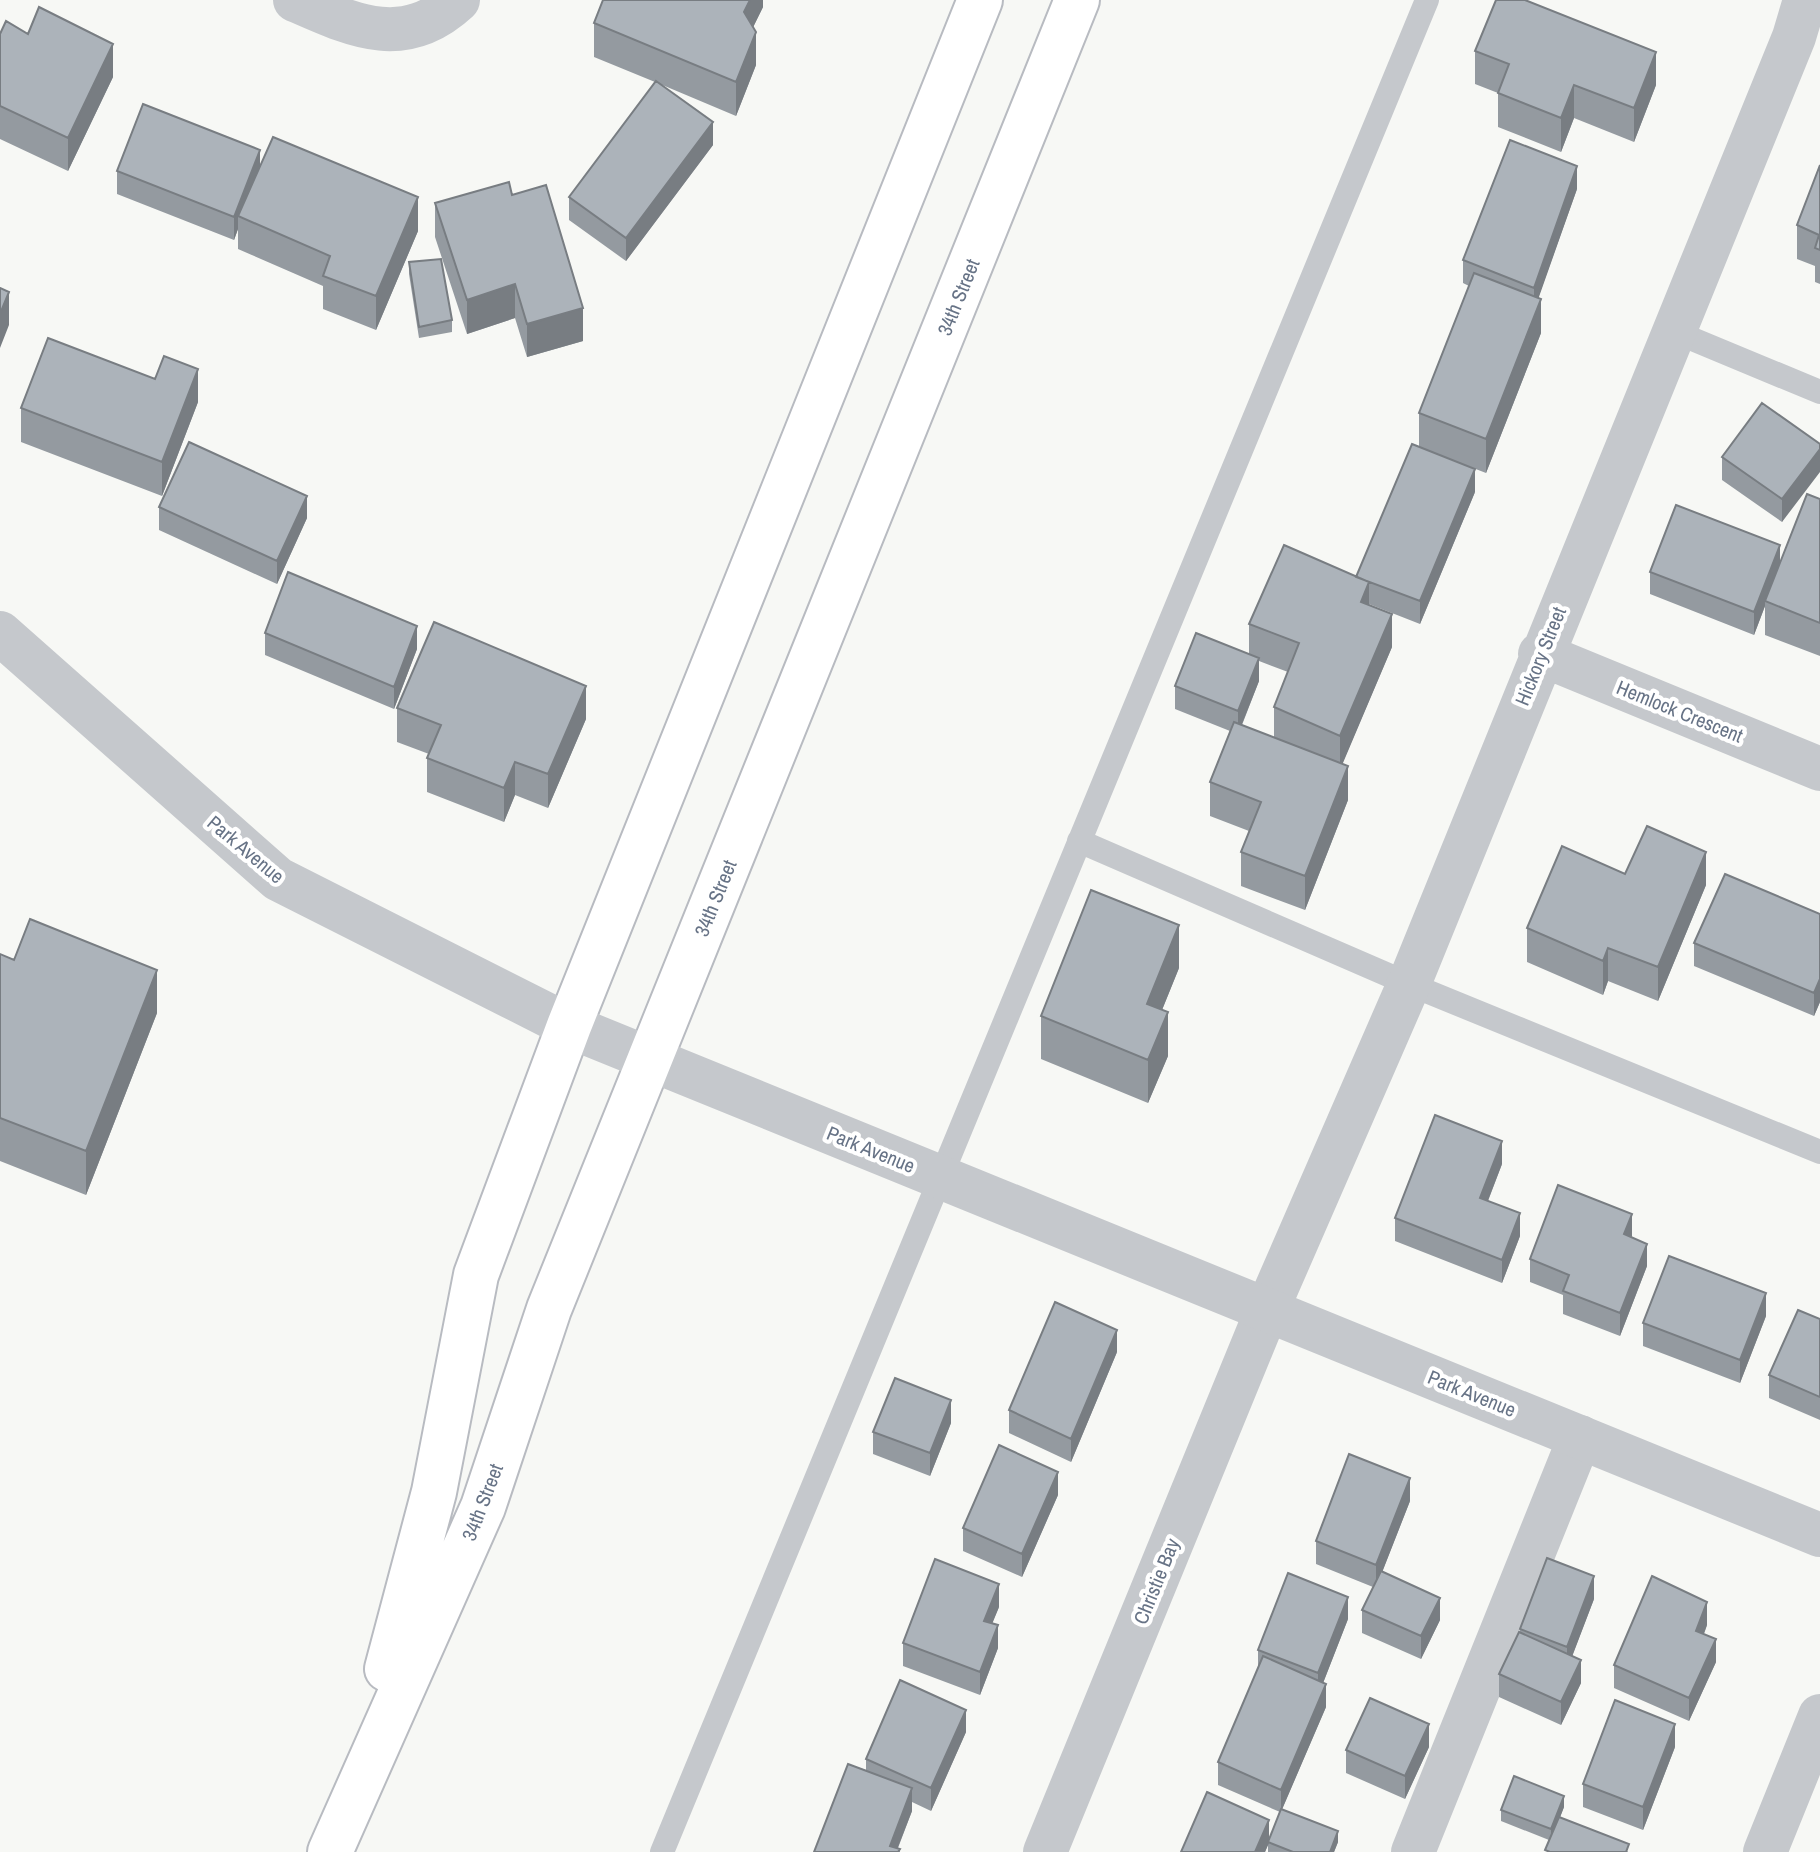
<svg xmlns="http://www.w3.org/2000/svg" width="1820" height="1852" font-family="'Archivo Narrow',sans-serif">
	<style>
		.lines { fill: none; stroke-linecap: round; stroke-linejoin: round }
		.secondary-casing { stroke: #b8bbc1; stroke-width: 48 }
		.service { stroke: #c5c8cc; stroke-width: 24 }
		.minor { stroke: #c5c8cc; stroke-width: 44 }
		.tertiary { stroke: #c5c8cc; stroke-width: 44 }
		.secondary { stroke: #fff; stroke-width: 44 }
		.wall { fill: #949aa0; fill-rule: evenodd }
		.shaded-wall { fill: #787d82 }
		.building { fill: #acb3ba; stroke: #787d82; stroke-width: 2 }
		.labels { text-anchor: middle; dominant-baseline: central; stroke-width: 8; stroke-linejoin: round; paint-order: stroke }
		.street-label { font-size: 20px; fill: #677386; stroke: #fff }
	</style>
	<rect width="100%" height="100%" fill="#f7f8f5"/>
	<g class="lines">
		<g class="secondary-casing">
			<path id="secondary" d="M387,1669L434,1492L476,1275L569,1026L980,0
				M330,1852L483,1507L549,1309L1077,0"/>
		</g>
		<path class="service" d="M1673,331L1820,392
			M1079,841L1409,984L1820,1152
			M662,1852L1427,0"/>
		<path class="minor" d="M295,0C354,26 404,50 458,0
			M0,633L278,879L569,1026
			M1540,654L1820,769
			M1045,1852L1267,1310L1409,984L1794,37L1805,0
			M1413,1852L1580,1437
			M1765,1852L1820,1716"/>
		<path class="tertiary" d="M569,1026L1820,1535"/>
		<use href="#secondary" class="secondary"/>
	</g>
	<path class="wall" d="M763,0V7L753,27L756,65L736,116L660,84L713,145L626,261L569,220V197L655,82L594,57V23Z
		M0,34H28L113,77L68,171L0,139Z
		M1475,51L1656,85L1634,142L1574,118L1561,152L1498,127V93L1475,84Z
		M1820,165V284L1815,282V266L1797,259V225Z
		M260,166L418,231L376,330L323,309V286L238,249V229L234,240L117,194V171Z
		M1577,189L1538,298L1541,333L1486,473L1419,447V413L1469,286L1463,283V260Z
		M512,195L583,341L527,357L515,318L467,334L435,237V203Z
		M409,262L452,320V332L419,338L409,274Z
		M155,379L198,402L162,496L21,442V408Z
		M1820,444L1782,522L1722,480V457Z
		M1475,492L1420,624L1369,604L1392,647L1342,764L1348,800L1305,910L1241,886V852L1249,831L1210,816V782L1230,731L1175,709V686L1249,654V624L1356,577ZM1259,661L1288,672L1274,707V738L1242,725L1259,681Z
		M1820,499V656L1765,635V606L1754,635L1650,594V572L1780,564Z
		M159,507L307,518L277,584L159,530Z
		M265,633L417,649L394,709L265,655Z
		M397,708L586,719L548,808L515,795L504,822L427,792V758L429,754L397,742Z
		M1625,874L1706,885L1658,1001L1608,981L1603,995L1527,962V928Z
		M1820,914V1002L1814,1016L1694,966V943Z
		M0,954L157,1013L86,1195L0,1161Z
		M1179,968L1162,1010L1168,1056L1148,1103L1041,1059V1016Z
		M1502,1164L1488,1201L1520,1236L1502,1283L1395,1241V1218Z
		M1631,1237L1647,1266L1620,1336L1563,1314V1295L1530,1282V1259Z
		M1766,1316L1740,1383L1643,1346V1323Z
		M1820,1319V1420L1769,1398V1375Z
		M1117,1352L1071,1462L1009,1433V1410Z
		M951,1423L930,1476L873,1454V1432Z
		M1058,1495L1022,1577L963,1551V1528Z
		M1410,1501L1382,1572L1440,1620L1421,1659L1362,1633V1610L1373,1587L1316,1564V1541Z
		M1594,1599L1572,1656L1581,1683L1561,1725L1499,1697V1674L1520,1633V1629Z
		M999,1607L992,1623L998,1648L980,1695L903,1666V1643Z
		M1348,1619L1323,1683L1326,1707L1282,1809L1338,1842L1334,1852H1268V1844L1265,1852H1181L1269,1841L1280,1812L1218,1785V1762L1258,1668V1650Z
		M1707,1625L1704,1634L1716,1662L1689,1721L1614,1688V1665Z
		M900,1680L966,1710V1732L931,1811L912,1802V1811L898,1848L900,1849V1852H814L848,1764L866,1770V1759Z
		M1429,1747L1405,1799L1346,1773V1750Z
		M1675,1747L1643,1830L1583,1807V1784Z
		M1564,1807L1560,1817L1629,1852L1549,1840L1501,1821V1810Z"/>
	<path class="shaded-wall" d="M750,0H763V7L744,46V12Z
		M756,32V65L736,116V82Z
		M113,44V77L68,171V138Z
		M1656,52V85L1634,142V108Z
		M1574,85V118L1561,152V118Z
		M713,122V145L626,261V238Z
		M260,150V173L238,216V229L234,240V217Z
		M1577,166V189L1534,311V288Z
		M418,197V231L376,330V296Z
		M515,284V318L467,334V300Z
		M9,292V325L0,348V314Z
		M1541,299V333L1486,473V439Z
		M583,308V341L527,357V324Z
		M198,369V402L162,496V462Z
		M1820,449V472L1782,522V499Z
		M1475,469V492L1420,624V601Z
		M307,496V518L277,584V561Z
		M1780,545V568L1765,601V606L1754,635V612Z
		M1369,582V616L1361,602Z
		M1392,614V647L1340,770V736Z
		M417,626V649L394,709V687Z
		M1259,658V681L1238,734V711Z
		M586,686V719L548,808V774Z
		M515,762V795L504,822V788Z
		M1348,766V800L1305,910V876Z
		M1706,852V885L1658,1001V967Z
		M1179,925V968L1147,1047V1004Z
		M1608,948V981L1603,995V961Z
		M157,970V1013L86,1195V1151Z
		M1820,979V1002L1814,1016V993Z
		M1168,1012V1056L1148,1103V1060Z
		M1502,1141V1164L1480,1221V1198Z
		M1520,1213V1236L1502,1283V1260Z
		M1632,1214V1237L1624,1234Z
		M1647,1244V1266L1620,1336V1313Z
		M1766,1293V1316L1740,1383V1360Z
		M1117,1330V1352L1071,1462V1439Z
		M951,1400V1423L930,1476V1453Z
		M1058,1472V1495L1022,1577V1554Z
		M1410,1478V1501L1376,1588V1565Z
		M1594,1576V1599L1567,1670V1647Z
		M999,1584V1607L984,1644V1621Z
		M1348,1597V1619L1318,1696V1673Z
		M1440,1598V1620L1421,1659V1636Z
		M1707,1602V1625L1696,1654V1631Z
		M998,1625V1648L980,1695V1672Z
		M1716,1639V1662L1689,1721V1698Z
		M1581,1660V1683L1561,1725V1702Z
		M1326,1684V1707L1281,1812V1790Z
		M966,1710V1732L931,1811V1788Z
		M1429,1724V1747L1405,1799V1776Z
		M1675,1724V1747L1643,1830V1807Z
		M912,1788V1811L896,1852L890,1846Z
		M1564,1796V1807L1551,1841V1829Z
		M1269,1820V1843L1265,1852H1255Z
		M1338,1831V1842L1334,1852H1330Z"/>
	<path class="building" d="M603,0H750L744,12L756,32L736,82L594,23Z
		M1496,0H1525L1656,52L1634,108L1574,85L1561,118L1498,93L1509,64L1475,51Z
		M39,7L113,44L68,138L0,106V34L6,21L28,34Z
		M656,81L713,122L626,238L569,197Z
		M143,104L260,150L234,217L117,171Z
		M273,137L418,197L376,296L323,276L330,256L238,216Z
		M1510,140L1577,166L1534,288L1463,260Z
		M1820,165V250L1815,248L1819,235L1797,225Z
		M509,182L512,195L546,185L583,308L527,324L515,284L467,300L435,203Z
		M441,259L452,320L419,327L409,262Z
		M1474,273L1541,299L1486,439L1419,413Z
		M0,288L9,292L0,314Z
		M48,338L155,379L164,356L198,369L162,462L21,408Z
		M1762,403L1820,444V449L1782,499L1722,457Z
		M189,442L307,496L277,561L159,507Z
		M1412,444L1475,469L1420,601L1356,577Z
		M1807,494L1820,499V623L1765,601Z
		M1676,505L1780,545L1754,612L1650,572Z
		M1284,545L1369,582L1361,602L1392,614L1340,736L1274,707L1299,643L1249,624Z
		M288,572L417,626L394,687L265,633Z
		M434,622L586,686L548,774L515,762L504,788L427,758L441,725L397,708Z
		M1196,633L1259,658L1238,711L1175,686Z
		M1234,722L1348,766L1305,876L1241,852L1261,802L1210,782Z
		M1647,826L1706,852L1658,967L1608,948L1603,961L1527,928L1562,846L1625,874Z
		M1725,874L1820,914V979L1814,993L1694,943Z
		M1091,890L1179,925L1147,1004L1168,1012L1148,1060L1041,1016Z
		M30,919L157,970L86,1151L0,1118V954L14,960Z
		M1435,1115L1502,1141L1480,1198L1520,1213L1502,1260L1395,1218Z
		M1558,1185L1632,1214L1624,1234L1647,1244L1620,1313L1563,1291L1569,1275L1530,1259Z
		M1669,1256L1766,1293L1740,1360L1643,1323Z
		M1055,1302L1117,1330L1071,1439L1009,1410Z
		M1798,1310L1820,1319V1397L1769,1375Z
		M895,1378L951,1400L930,1453L873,1432Z
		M999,1445L1058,1472L1022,1554L963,1528Z
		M1349,1454L1410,1478L1376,1565L1316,1541Z
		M1547,1558L1594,1576L1567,1647L1520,1629Z
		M935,1559L999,1584L984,1621L998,1625L980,1672L903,1643Z
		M1381,1571L1440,1598L1421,1636L1362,1610Z
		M1288,1573L1348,1597L1318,1673L1258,1650Z
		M1652,1576L1707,1602L1696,1631L1716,1639L1689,1698L1614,1665Z
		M1519,1632L1581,1660L1561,1702L1499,1674Z
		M1263,1656L1326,1684L1281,1790L1218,1762Z
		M900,1680L966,1710L931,1788L866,1759Z
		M1370,1698L1429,1724L1405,1776L1346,1750Z
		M1615,1700L1675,1724L1643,1807L1583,1784Z
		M848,1764L912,1788L890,1846L900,1849L898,1852H814Z
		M1514,1776L1564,1796L1551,1829L1501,1810Z
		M1207,1792L1269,1820L1255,1852H1181Z
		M1281,1809L1338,1831L1330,1852H1293L1268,1842Z
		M1559,1817L1629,1844L1626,1852H1550L1545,1850Z"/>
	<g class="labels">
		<g class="street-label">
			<text transform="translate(958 297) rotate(-68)">34th Street</text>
			<text transform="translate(1540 656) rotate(-68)">Hickory Street</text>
			<text transform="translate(1680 711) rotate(22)">Hemlock Crescent</text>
			<text transform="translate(246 849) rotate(40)">Park Avenue</text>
			<text transform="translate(715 898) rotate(-68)">34th Street</text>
			<text transform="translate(871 1149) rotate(22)">Park Avenue</text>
			<text transform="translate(1472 1393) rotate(22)">Park Avenue</text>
			<text transform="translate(482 1502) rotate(-69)">34th Street</text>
			<text transform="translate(1156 1581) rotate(-68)">Christie Bay</text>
		</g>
	</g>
</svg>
